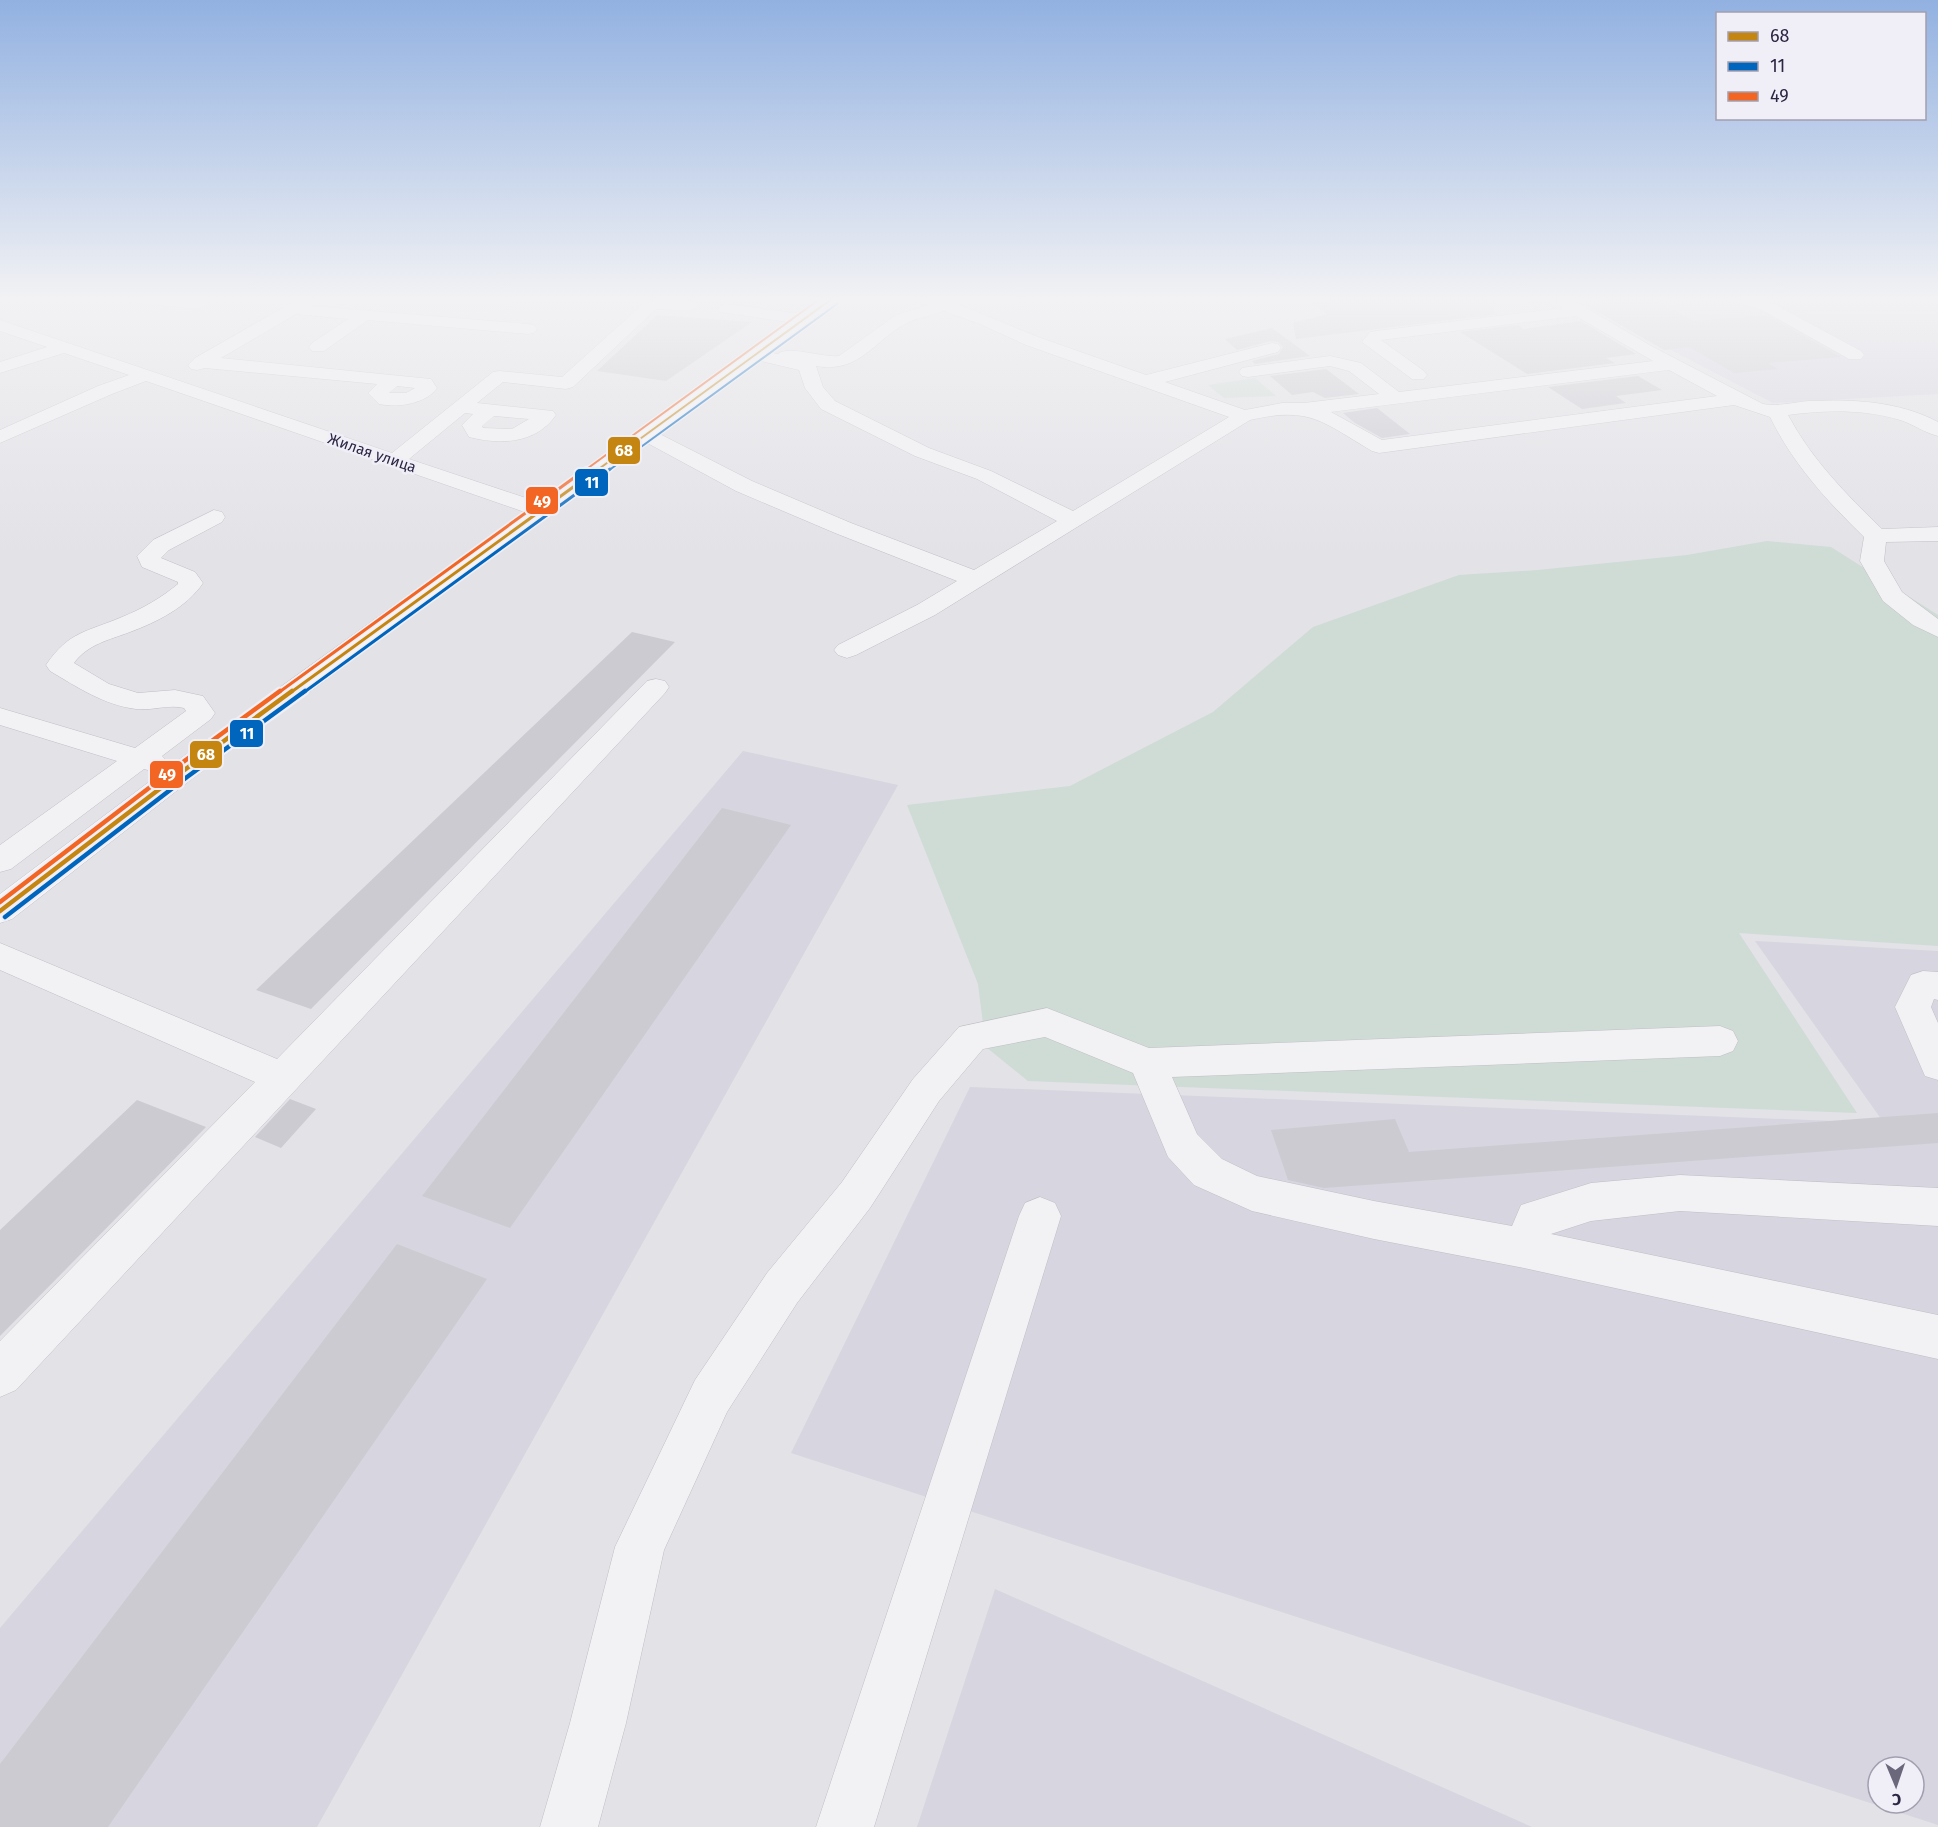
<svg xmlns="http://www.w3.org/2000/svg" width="1938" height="1827" font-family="'Fira Sans',sans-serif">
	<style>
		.built { fill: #d7d5e0; fill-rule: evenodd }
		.green { fill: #cfdbd5 }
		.building { fill: #cccbd1 }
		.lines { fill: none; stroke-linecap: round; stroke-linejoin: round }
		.minor-casing { stroke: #bfbfc5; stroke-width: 1 }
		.major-casing { stroke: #c2c0c8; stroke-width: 1 }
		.minor { fill: #f2f1f4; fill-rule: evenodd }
		.major { fill: #f6f5f7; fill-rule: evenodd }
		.bus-1-far2-casing { stroke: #f0eff7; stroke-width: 4.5 }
		.bus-1-far1-casing { stroke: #f0eff7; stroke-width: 6 }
		.bus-1-casing { stroke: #f0eff7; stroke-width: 9 }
		.bus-2-far2-casing { stroke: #f0eff7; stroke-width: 4.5 }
		.bus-2-far1-casing { stroke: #f0eff7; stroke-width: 6 }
		.bus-2-casing { stroke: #f0eff7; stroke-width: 9 }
		.bus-3-far2-casing { stroke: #f0eff7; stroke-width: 4.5 }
		.bus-3-far1-casing { stroke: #f0eff7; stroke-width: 6 }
		.bus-3-casing { stroke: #f0eff7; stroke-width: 9 }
		.bus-1-far2 { stroke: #c48611; stroke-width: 2 }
		.bus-1-far1 { stroke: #c48611; stroke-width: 3 }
		.bus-1 { stroke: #c48611; stroke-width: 4.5 }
		.bus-2-far2 { stroke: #0065bd; stroke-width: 2 }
		.bus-2-far1 { stroke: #0065bd; stroke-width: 3 }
		.bus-2 { stroke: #0065bd; stroke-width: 4.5 }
		.bus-3-far2 { stroke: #f26522; stroke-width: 2 }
		.bus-3-far1 { stroke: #f26522; stroke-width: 3 }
		.bus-3 { stroke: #f26522; stroke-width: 4.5 }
		.labels { text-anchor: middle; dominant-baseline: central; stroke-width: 5; stroke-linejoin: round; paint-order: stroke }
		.far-street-label { font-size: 15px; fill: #2d2643; stroke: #f0eff7 }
		.line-badge { stroke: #f0eff7; stroke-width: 2 }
		.badge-label { font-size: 16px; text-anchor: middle; font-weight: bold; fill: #fff }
	</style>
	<rect width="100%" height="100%" fill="#e2e2e7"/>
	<path class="built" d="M1574,298H1938V394L1773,403L1592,309Z
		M743,751L898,785L317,1827H0V1628Z
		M1755,941L1938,951V1825L791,1453L970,1087L1884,1123ZM1878,1767H1914V1803H1878Z
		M995,1589L1532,1827H917Z"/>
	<path class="green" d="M1255,378L1276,396L1224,398L1208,385Z
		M1767,541L1831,547L1938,615V946L1739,933L1857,1113L1028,1081L986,1047L978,984L907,805L1070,786L1213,712L1313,627L1459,575L1538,570L1687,555Z"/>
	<path class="building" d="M1350,298H1494V311L1498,314L1296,339L1293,323L1327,314L1310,303Z
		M1598,298H1649L1694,321L1767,315L1841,357L1768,363L1778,369L1734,373L1689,347L1664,350L1586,305L1607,303Z
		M657,315L752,322L666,381L597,371Z
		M1581,321L1636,354L1606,358L1615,363L1527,374L1460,332L1518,325L1524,329Z
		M1272,328L1310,356L1255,364L1252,361L1279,354L1283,347L1278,342L1271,341L1237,350L1225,339Z
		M1326,369L1359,394L1325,398L1313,392L1292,395L1270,376Z
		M1638,376L1662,390L1616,396L1626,403L1582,409L1548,387Z
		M1377,408L1410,434L1382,438L1355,423L1343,413Z
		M632,632L675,642L311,1009L256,990Z
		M722,808L791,825L510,1228L422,1196Z
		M290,1099L316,1109L281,1148L255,1137Z
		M137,1100L206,1127L0,1336V1230Z
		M1938,1113V1143L1324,1188L1288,1180L1271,1130L1395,1119L1409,1152Z
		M397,1244L487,1279L108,1827H0V1764Z"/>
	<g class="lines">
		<g class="minor-casing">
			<path id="minor" d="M127,298H184L204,301L206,304L198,309L135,303Z
				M300,298H317L316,302L310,306L528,324L534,325L537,329L534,333L528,334L368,320L324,351H312L309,347L312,343L348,319L296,314L221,358L431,379L437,388C426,404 397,408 379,404L368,393L377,384L205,368L197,370L191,369L188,365L195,358ZM397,386L415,388L406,393H389Z
				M662,298L690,301L698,306C689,316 668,306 655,310L573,387L566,389L503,382L477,403L553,411L556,415C536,444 500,445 469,437L462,425L473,414L465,413L409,459L547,505L550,510L547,515L539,517L146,381L112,394L0,443V430L98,386L129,375L64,353L0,373V362L47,347L0,331V320L392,453L493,372L499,371L562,377L643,304ZM494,416L529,419L512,429L483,428L482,426Z
				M916,298H939L952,302L1038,337L1146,375L1272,343L1278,344L1281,348L1278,352L1165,382L1245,410L1282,403H1304L1379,394L1349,371L1330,366L1248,377L1242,376L1239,372L1242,368L1248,367L1330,356L1361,363L1399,392L1653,361L1576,316L1381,340L1424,371L1427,375L1424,379H1412L1362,342L1370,332L1376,331L1563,308L1550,298H1569L1653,347L1763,404C1778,407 1794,402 1809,401C1852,399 1899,401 1938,422V436C1925,433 1913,424 1900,420C1865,409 1824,410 1788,415C1812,460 1846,494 1882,529L1938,527V541L1886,542L1884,561L1902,592L1938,619V637L1913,625L1883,601L1860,561L1864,537C1827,501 1793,464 1770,417L1734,405L1379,453L1372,451C1322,422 1311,406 1250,420L935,615L856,655L847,658L838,655L834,650L838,645L917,605L957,581L835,533L736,491L638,438L635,434L638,430H652L752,481L851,523L974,570L1057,521L977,479L915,456L821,409L805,388L799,370L748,358L745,354L748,350L754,349L778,354C788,345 823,358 839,356L896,315L929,305L918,301ZM944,311L980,324L1026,345L1229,417L1073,511L991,471L929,448L835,401L823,387L816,366C861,374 874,339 909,322C920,317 933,315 944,311ZM1669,370L1717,396L1382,440L1331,412Z
				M1731,298H1756L1772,303L1861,351L1864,355L1861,359H1849L1760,309L1733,301Z
				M726,304L802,314L810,319L802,324L720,312L718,309Z
				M214,510L222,512L225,517L222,522L169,550L161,558L195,572L203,583C187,607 157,622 130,632C109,640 88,644 74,663L109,684L138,693L175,690L203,696L215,713L211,719L162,756L169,763L165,770L155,772L144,769L11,869L0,872V845L117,761L0,725V708L135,748L186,711L184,708C168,704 152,711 136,709C104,705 77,687 50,671L46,665C69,631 87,632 122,617C142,609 161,598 178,584V582L142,567L137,556L153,540Z
				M656,679L665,681L669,687L665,693L16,1390L0,1397V1341L255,1082L0,970V943L277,1059L647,681Z
				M1923,971L1938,972V1000L1934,999L1931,1007L1938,1023V1080L1925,1076L1895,1007L1911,975Z
				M1047,1008L1149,1048L1720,1026L1733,1031L1738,1041L1733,1051L1720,1056L1172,1077L1197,1134L1222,1159L1257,1176L1374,1201L1512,1226L1521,1205L1591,1183L1680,1175L1938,1188V1226L1680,1211L1591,1221L1551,1234L1938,1315V1359L1524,1268L1374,1239L1252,1211L1194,1185L1168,1157L1133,1073L1045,1037L983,1049L939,1101L870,1208L797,1303L727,1412L664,1550L626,1723L598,1827H540L570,1723L615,1547L695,1380L767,1273L842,1182L913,1079L959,1027Z
				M1040,1197L1055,1203L1061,1216L874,1827H816L1019,1216L1025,1203Z"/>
		</g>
		<g class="major-casing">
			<path id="major" d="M823,298H841L193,778L12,919L0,923V894L173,764Z"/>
		</g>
		<use href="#minor" class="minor"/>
		<use href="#major" class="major"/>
		<g class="bus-1-far2-casing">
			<path id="bus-1-far2" d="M596,471L833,298"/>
		</g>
		<g class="bus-1-far1-casing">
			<path id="bus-1-far1" d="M290,693L598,469"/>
		</g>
		<g class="bus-1-casing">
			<path id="bus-1" d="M0,911L183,771L292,691"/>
		</g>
		<g class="bus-2-far2-casing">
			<path id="bus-2-far2" d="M608,471L837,304"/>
		</g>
		<g class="bus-2-far1-casing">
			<path id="bus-2-far1" d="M303,693L610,469"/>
		</g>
		<g class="bus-2-casing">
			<path id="bus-2" d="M5,917L187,777L305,691"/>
		</g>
		<g class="bus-3-far2-casing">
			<path id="bus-3-far2" d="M584,471L821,298"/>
		</g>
		<g class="bus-3-far1-casing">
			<path id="bus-3-far1" d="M278,693L586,469"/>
		</g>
		<g class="bus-3-casing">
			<path id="bus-3" d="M0,902L179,765L280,691"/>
		</g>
		<use href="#bus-1-far2" class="bus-1-far2"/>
		<use href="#bus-1-far1" class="bus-1-far1"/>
		<use href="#bus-1" class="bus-1"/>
		<use href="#bus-2-far2" class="bus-2-far2"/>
		<use href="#bus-2-far1" class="bus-2-far1"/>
		<use href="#bus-2" class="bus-2"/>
		<use href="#bus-3-far2" class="bus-3-far2"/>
		<use href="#bus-3-far1" class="bus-3-far1"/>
		<use href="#bus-3" class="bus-3"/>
	</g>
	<linearGradient id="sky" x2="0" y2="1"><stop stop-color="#92b1e1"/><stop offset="0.54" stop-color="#f2f2f4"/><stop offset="1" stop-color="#f2f2f4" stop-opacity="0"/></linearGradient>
	<rect width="1938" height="554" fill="url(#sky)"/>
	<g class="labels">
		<g class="far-street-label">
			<text transform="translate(372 453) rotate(19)">Жилая улица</text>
		</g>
	</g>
	<g class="line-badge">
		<rect x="607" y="436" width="34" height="29" rx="6" fill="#c48611"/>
		<rect x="574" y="468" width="35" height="29" rx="6" fill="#0065bd"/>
		<rect x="525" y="486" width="34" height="29" rx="6" fill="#f26522"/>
		<rect x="229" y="719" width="35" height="29" rx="6" fill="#0065bd"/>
		<rect x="189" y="740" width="34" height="29" rx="6" fill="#c48611"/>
		<rect x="149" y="760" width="35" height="29" rx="6" fill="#f26522"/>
	</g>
	<g class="badge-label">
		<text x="624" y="456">68</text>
		<text x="592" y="488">11</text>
		<text x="542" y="507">49</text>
		<text x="247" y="739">11</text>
		<text x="206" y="760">68</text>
		<text x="167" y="780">49</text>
	</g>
	<rect x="1716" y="12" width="210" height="108" fill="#f0eff7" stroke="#a29faf" stroke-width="1.5"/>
	<rect x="1728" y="32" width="30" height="9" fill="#c48611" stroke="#a29faf" stroke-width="1.5"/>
	<text x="1770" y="42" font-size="18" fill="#2d2643">68</text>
	<rect x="1728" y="62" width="30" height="9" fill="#0065bd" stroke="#a29faf" stroke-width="1.5"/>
	<text x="1770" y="72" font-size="18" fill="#2d2643">11</text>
	<rect x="1728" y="92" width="30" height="9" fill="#f26522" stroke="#a29faf" stroke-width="1.5"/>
	<text x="1770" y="102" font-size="18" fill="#2d2643">49</text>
	<g transform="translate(1896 1785) rotate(178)"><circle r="28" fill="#f0eff7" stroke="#a29faf" stroke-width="1.5"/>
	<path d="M0-4.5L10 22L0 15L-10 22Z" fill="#6c687c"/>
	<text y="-9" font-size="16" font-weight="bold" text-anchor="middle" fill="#2d2643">С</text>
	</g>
</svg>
